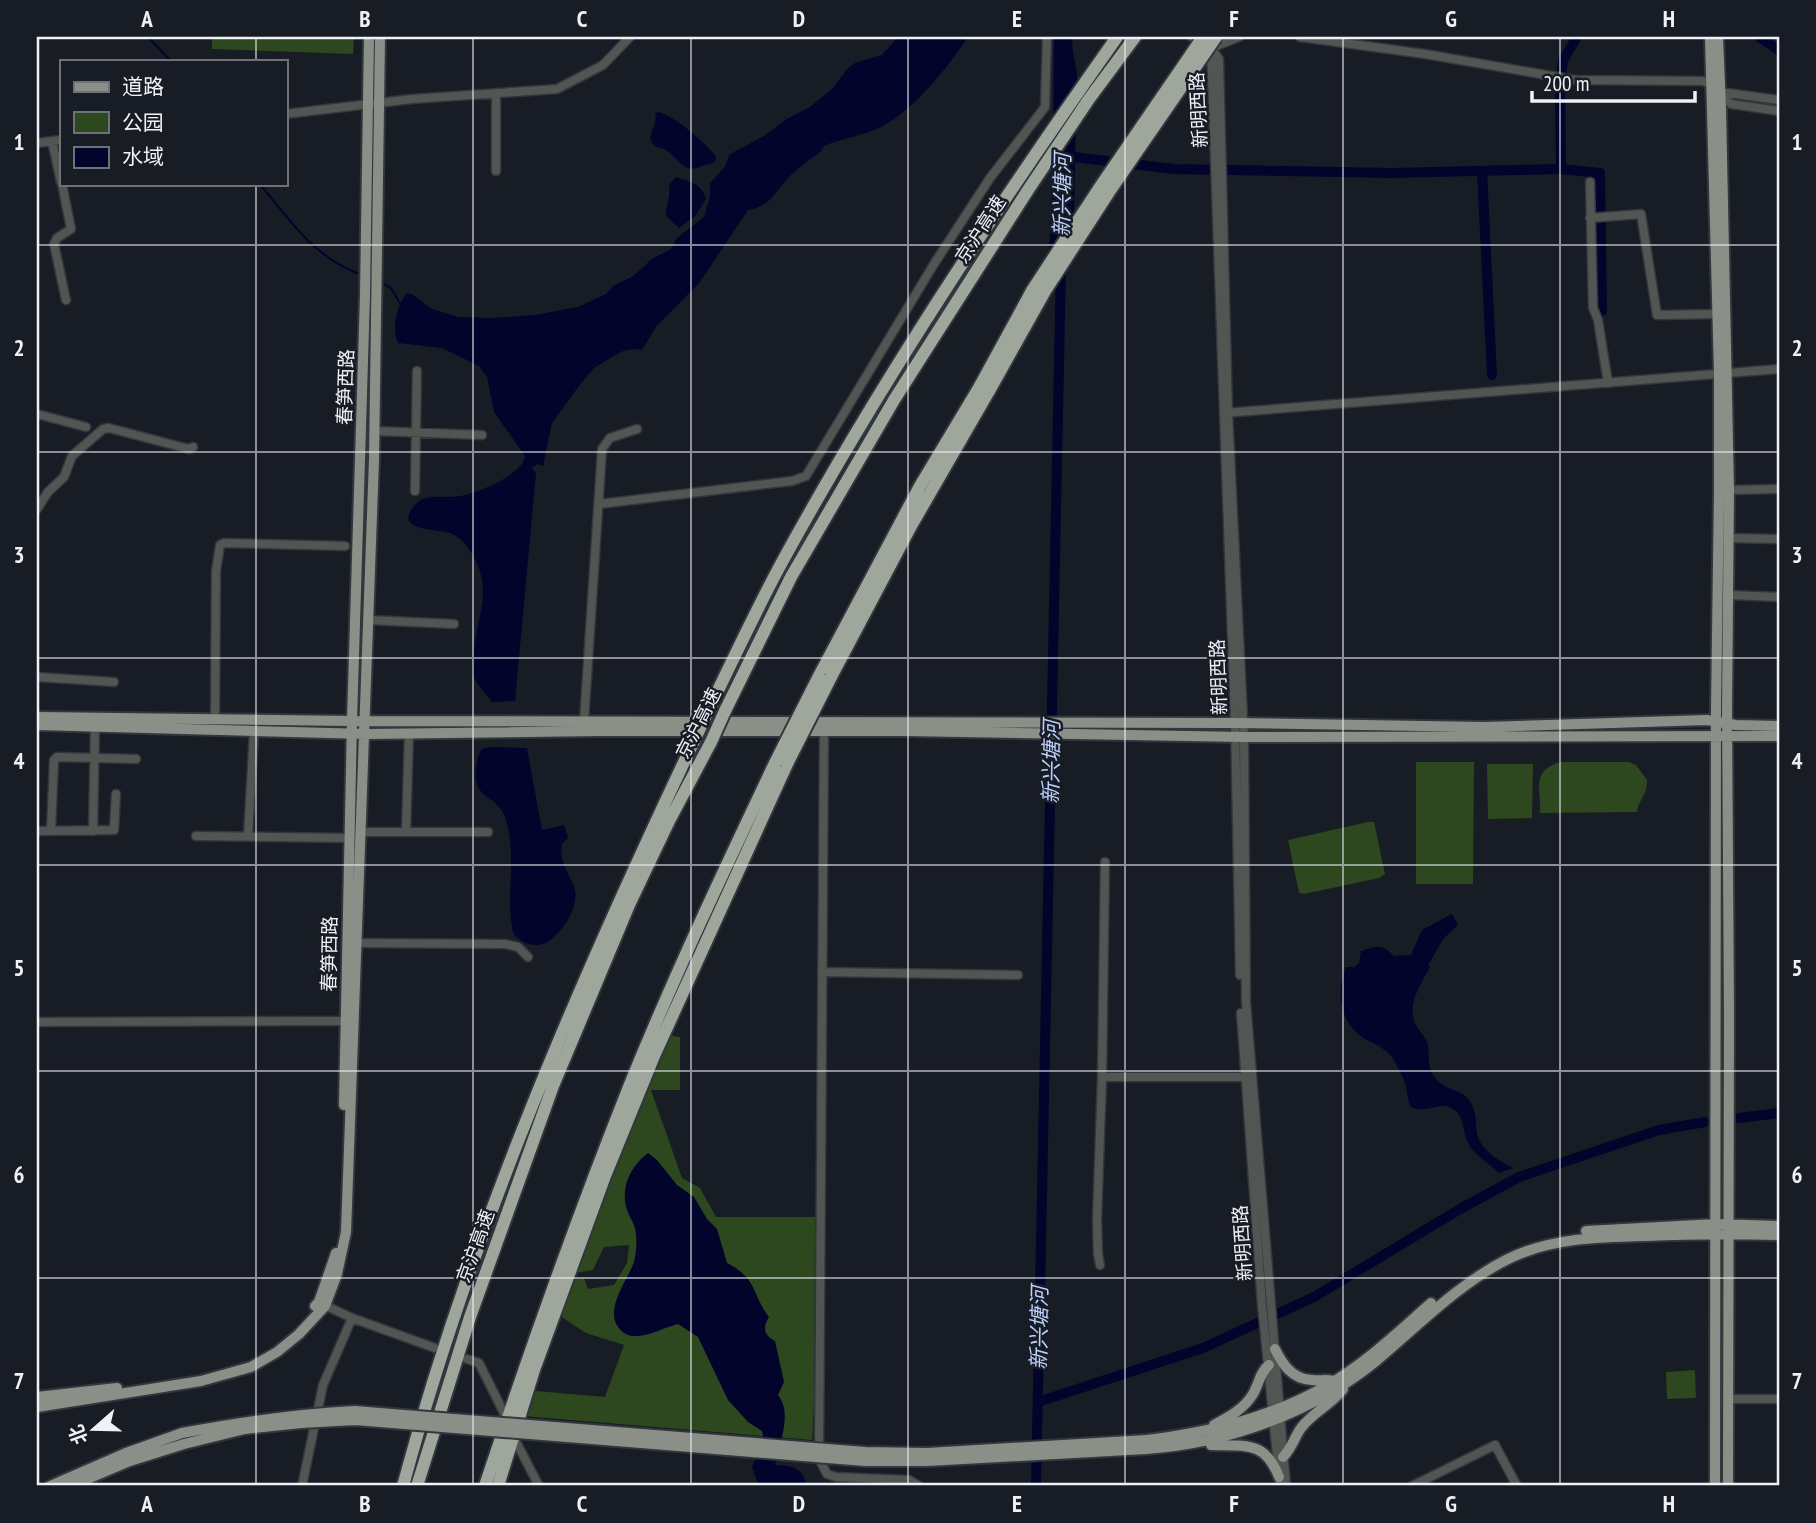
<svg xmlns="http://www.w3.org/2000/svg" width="1816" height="1523" font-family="'PT Sans Narrow','Noto Sans SC',sans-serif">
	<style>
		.green { fill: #2d471e }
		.water { fill: #02042c }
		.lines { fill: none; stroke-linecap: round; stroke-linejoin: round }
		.stream { stroke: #02042c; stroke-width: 2 }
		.river { stroke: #02042c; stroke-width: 10 }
		.minor-casing { stroke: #32363d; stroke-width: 11 }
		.major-casing { stroke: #32363d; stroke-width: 14 }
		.highway-casing { stroke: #32363d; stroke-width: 16 }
		.minor { stroke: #525551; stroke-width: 8 }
		.major { stroke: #8a9087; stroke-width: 10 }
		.highway { stroke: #9fa79c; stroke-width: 12 }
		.major-bridge-casing { stroke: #32363d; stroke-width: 14; stroke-linecap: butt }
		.highway-bridge-casing { stroke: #32363d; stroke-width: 16; stroke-linecap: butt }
		.major-bridge { stroke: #8a9087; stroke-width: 10 }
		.highway-bridge { stroke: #9fa79c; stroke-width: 12 }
		.grid { fill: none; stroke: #eef1f7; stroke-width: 2; stroke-opacity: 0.55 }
		.labels { text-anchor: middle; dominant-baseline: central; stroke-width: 5; stroke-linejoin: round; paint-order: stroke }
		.street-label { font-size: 19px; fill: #eef1f7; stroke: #181c24 }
		.water-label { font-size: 21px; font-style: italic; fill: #bdd1fe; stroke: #181c24 }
		.neatline { fill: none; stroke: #eef1f7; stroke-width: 2.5 }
		.grid-label { font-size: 23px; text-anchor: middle; font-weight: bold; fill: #eef1f7 }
	</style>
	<rect width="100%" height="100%" fill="#181c24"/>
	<path class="green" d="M212,37H354L353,54L212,49Z
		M1416,762H1474L1473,884H1416Z
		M1561,762H1629L1636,765L1647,780C1648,795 1638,800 1637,812L1540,813C1542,791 1529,771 1561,762Z
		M1487,764H1533L1532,818L1488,819Z
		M1368,822H1374L1385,874L1379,878L1304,894L1299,893L1288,840Z
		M668,1035L680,1037V1090H651L682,1178L700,1188L716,1217H815L814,1404L812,1440L523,1416L531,1394L536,1391L605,1397L624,1345L586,1333L560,1316L571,1280L584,1278L588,1289L614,1285L627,1263L629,1245L604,1247L593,1270L575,1273Z
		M1695,1370L1696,1398L1667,1399L1666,1372Z"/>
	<path class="water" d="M898,37H968C948,67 914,110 881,127C863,136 842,138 824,146L821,151C811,159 799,167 790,176C775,191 772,206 748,210L700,282L656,327L642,350L633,349L623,351L607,360L594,368L581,383L552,423L543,466L537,464L532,468L536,473L515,701L492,702C486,694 477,685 473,676C472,672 473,665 473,660C474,622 494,595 474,557C468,547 463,539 452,534C440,528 391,533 415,505C425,492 446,499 460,496C477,493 523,475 525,456L494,412L487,377L479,366L442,348L398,343C391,329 397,304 407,293L412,294L432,309L458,317L494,318L535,315L578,307L606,294L613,286L633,276L653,258L671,249L677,238L704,217L710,196V183L724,168L730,154L764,136L785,120L810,107L832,89L848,68L855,63L882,55Z
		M1054,37H1072C1072,50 1075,61 1077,74L1074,215L1049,255L1053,174Z
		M658,112C673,114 706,144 716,156L715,162C710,165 705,164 700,167C682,174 678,156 664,149C658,147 653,147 651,140C648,131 658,126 655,114Z
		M676,177C688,181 702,183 706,199L695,216L679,228L666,216C666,204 671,197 669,185Z
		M490,747L527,748L542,830L564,825L568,838L562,844C558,864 571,873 575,891C579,909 556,946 536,945C527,945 518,940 513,933C505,895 518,854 505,817C497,794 472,800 476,769C477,761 477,756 482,749Z
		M1452,914L1458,925L1444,938L1428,965L1430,967C1420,986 1405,1006 1417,1027C1421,1034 1427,1038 1428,1046C1430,1060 1426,1068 1438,1081C1449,1092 1465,1089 1472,1105C1477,1115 1475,1127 1478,1137C1483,1152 1501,1162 1514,1168L1499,1173C1489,1164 1473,1154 1467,1141C1462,1129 1465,1113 1449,1107C1437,1103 1424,1114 1411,1107C1407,1101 1408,1094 1406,1086C1403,1077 1397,1065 1392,1057C1385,1048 1375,1044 1365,1039C1340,1023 1335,993 1346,967H1354L1359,963L1361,951C1377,946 1381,943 1394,956L1411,955L1422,930Z
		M648,1153L657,1160L677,1185L694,1197L707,1219L717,1229L727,1263C758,1279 751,1293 769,1317C762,1328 764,1335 775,1341L784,1382L778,1395C793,1414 779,1443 775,1465C792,1466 804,1467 806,1486H759L752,1467L763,1437L762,1431L748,1422L728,1400L698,1337L678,1324C665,1327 650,1336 637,1336C629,1337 622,1333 618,1327C605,1308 627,1281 634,1262C636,1253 637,1244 636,1235C636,1225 630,1219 627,1210C620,1187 630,1167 648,1153Z"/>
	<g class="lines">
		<path class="stream" d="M148,37L171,61
			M260,184C290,221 313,256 359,274
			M381,283L390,287L400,303"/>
		<path class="river" d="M1759,37L1779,50
			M1065,156L1174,169L1392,173L1561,169L1560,84L1563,60L1577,37
			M1561,169L1600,173L1602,311
			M1482,171L1492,375
			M1739,1118L1779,1113
			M1038,1402L1203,1348L1314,1297L1460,1209L1519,1177L1659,1130L1705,1122
			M1036,1486L1061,266"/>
		<g class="minor-casing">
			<path id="minor" d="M1192,37L1211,48L1219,59L1228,413L1244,737L1246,1002L1286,1486
				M1300,37L1425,54L1575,80L1703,81L1711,84L1731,104L1779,111
				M1211,48L1235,723L1240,975
				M1211,48L1239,37
				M1720,92L1779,100
				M285,114L412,99L557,89L603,65L630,37
				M52,141L61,182
				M37,143L61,140
				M496,171V93
				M1590,182L1593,308L1598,320L1608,383
				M62,184L71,229L57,238L54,244L66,300
				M1590,218L1641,214L1657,315L1717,314
				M1224,413L1779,369
				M37,414L86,427
				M375,431L482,435
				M1729,490L1779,489
				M415,491L417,371
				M599,504L792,481L806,476L934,264L990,178L1045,107L1047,37
				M37,509L48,492L64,477L72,456L103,429L109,428L189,449L193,447
				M1728,538L1779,539
				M1728,595L1779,597
				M369,620L454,624
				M37,677L114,682
				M215,719L216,571L220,545L224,543L345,546
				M584,722L602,449L610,438L637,429
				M824,731L819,1459L827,1474L836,1477L909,1480L919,1486
				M37,831L114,830L116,794
				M51,831L54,760L57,757L136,759
				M93,831L95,726
				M361,832H488
				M406,832L409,733
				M196,836L349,838
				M248,836L254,731
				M358,943L505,944L518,947L528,957
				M822,972L1018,975
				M1241,1013L1262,1305L1280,1486
				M37,1022L351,1021
				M1102,1077H1245
				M1100,1265L1098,1254L1097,1219L1102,1077L1105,862
				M320,1303L352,1318L435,1348
				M467,1359L479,1363L508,1421
				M1729,1399H1779
				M513,1436L539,1486
				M302,1486L323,1385L352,1318
				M1412,1486L1495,1445L1517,1486"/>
		</g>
		<g class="major-casing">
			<path id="major" d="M1710,37L1719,373V490L1716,710L1715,1486
				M1718,37L1721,109L1729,490L1727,711L1729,1014L1728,1486
				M37,717L352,721L1235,723L1484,727L1707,720L1736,725L1779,726
				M37,725L367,734L599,731H905L1244,737L1779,736
				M344,1105L352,721L365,295L369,37
				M1586,1231L1716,1224L1779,1226
				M315,1306L319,1302L336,1253
				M1275,1349C1283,1365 1292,1379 1312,1380C1320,1381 1326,1379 1334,1381
				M37,1397L117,1388
				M37,1407L201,1381L251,1367L277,1352L299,1334L325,1306L337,1274L346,1232L374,459L380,37
				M1214,1425C1229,1417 1244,1409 1253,1394C1259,1384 1260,1372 1269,1365
				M1147,1440C1210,1432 1270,1418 1326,1386C1365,1364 1398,1332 1431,1303
				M1211,1445C1244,1446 1265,1440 1279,1477
				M1146,1449C1228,1443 1312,1413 1376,1361C1418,1326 1457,1285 1506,1260C1549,1238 1599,1237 1646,1236C1691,1234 1735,1234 1779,1235
				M1283,1457C1292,1448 1294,1438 1301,1428C1313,1412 1332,1404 1343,1389
				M50,1486L126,1453L182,1433
				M71,1486L130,1461L184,1444"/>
		</g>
		<g class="highway-casing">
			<path id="highway" d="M819,676L920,486L980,386
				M831,677L911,526L989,391
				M708,711C732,662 755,612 781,564C881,381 997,207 1117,37
				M725,711L791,577L894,400L1028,190L1089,99L1135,37
				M403,1486C472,1229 580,981 694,741
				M417,1486L470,1317L553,1086L629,905L669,821L711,742
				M485,1486C530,1350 578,1215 631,1082C675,974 725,868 775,763
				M498,1486L534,1370L605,1176L654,1056L787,764"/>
		</g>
		<use href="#minor" class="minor"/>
		<use href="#major" class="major"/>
		<use href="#highway" class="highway"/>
		<g class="major-bridge-casing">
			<path id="major-bridge" d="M182,1433C240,1422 296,1414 355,1411L865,1452L927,1453L1147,1440
				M184,1444L245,1429L301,1423L355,1420L865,1461H927L1146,1449"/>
		</g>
		<g class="highway-bridge-casing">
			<path id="highway-bridge" d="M980,386L1033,289L1102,184L1203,37
				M989,391L1045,291L1111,189L1216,37
				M694,741L708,711
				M711,742L725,711
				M775,763L819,676
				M787,764L831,677"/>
		</g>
		<use href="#major-bridge" class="major-bridge"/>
		<use href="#highway-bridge" class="highway-bridge"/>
	</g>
	<path class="grid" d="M256,37V61M473,37V1486M691,37V1486M908,37V1486M1125,37V1486M1343,37V1486M1560,37V1486M256,184V1486M37,245H1779M37,452H1779M37,658H1779M37,865H1779M37,1071H1779M37,1278H1779"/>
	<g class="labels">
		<g class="street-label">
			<text transform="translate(1198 110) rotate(-93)">新明西路</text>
			<text transform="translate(980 229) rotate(-57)">京沪高速</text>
			<text transform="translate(345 387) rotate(-88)">春笋西路</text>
			<text transform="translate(1218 677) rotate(-92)">新明西路</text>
			<text transform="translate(698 723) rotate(-63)">京沪高速</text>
			<text transform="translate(329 954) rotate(-89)">春笋西路</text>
			<text transform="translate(1242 1243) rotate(-94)">新明西路</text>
			<text transform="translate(475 1246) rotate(-70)">京沪高速</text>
		</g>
		<g class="water-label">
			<text transform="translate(1062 195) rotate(-89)">新兴塘河</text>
			<text transform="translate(1051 762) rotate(-89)">新兴塘河</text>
			<text transform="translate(1039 1328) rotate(-89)">新兴塘河</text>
		</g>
	</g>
	<rect width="1816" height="1523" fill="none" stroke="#181c24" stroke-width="77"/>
	<rect x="60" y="60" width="228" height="126" fill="#181c24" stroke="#6e7178" stroke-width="2"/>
	<rect x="74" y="82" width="35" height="10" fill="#8a9087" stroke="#6e7178" stroke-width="2"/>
	<text x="122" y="94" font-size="21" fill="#eef1f7">道路</text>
	<rect x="74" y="112" width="35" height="21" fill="#2d471e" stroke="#6e7178" stroke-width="2"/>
	<text x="122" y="130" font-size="21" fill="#eef1f7">公园</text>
	<rect x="74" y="147" width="35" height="21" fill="#02042c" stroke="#6e7178" stroke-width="2"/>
	<text x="122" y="164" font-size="21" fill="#eef1f7">水域</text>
	<g transform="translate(94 1429) rotate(250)" stroke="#181c24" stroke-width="5" paint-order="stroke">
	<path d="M0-5L12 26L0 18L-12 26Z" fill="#eef1f7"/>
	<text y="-10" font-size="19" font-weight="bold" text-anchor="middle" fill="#eef1f7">北</text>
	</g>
	<path d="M1532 91v10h163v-10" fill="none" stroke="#eef1f7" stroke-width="3.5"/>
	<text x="1543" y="91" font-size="21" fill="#eef1f7" stroke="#181c24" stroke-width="5" paint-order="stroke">200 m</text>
	<rect x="38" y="38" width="1740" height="1446" class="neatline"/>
	<g class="grid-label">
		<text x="147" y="27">A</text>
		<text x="365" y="27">B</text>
		<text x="582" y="27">C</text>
		<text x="799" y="27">D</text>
		<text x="1017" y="27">E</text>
		<text x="1234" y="27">F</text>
		<text x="1451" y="27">G</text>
		<text x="1669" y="27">H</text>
		<text x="19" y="150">1</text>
		<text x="1797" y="150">1</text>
		<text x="19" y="356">2</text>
		<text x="1797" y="356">2</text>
		<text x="19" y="563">3</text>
		<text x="1797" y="563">3</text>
		<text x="19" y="769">4</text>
		<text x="1797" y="769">4</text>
		<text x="19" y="976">5</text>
		<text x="1797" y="976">5</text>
		<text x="19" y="1183">6</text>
		<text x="1797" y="1183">6</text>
		<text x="19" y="1389">7</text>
		<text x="1797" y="1389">7</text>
		<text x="147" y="1512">A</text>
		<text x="365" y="1512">B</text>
		<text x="582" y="1512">C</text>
		<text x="799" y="1512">D</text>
		<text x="1017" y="1512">E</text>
		<text x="1234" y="1512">F</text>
		<text x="1451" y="1512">G</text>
		<text x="1669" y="1512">H</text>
	</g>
</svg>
